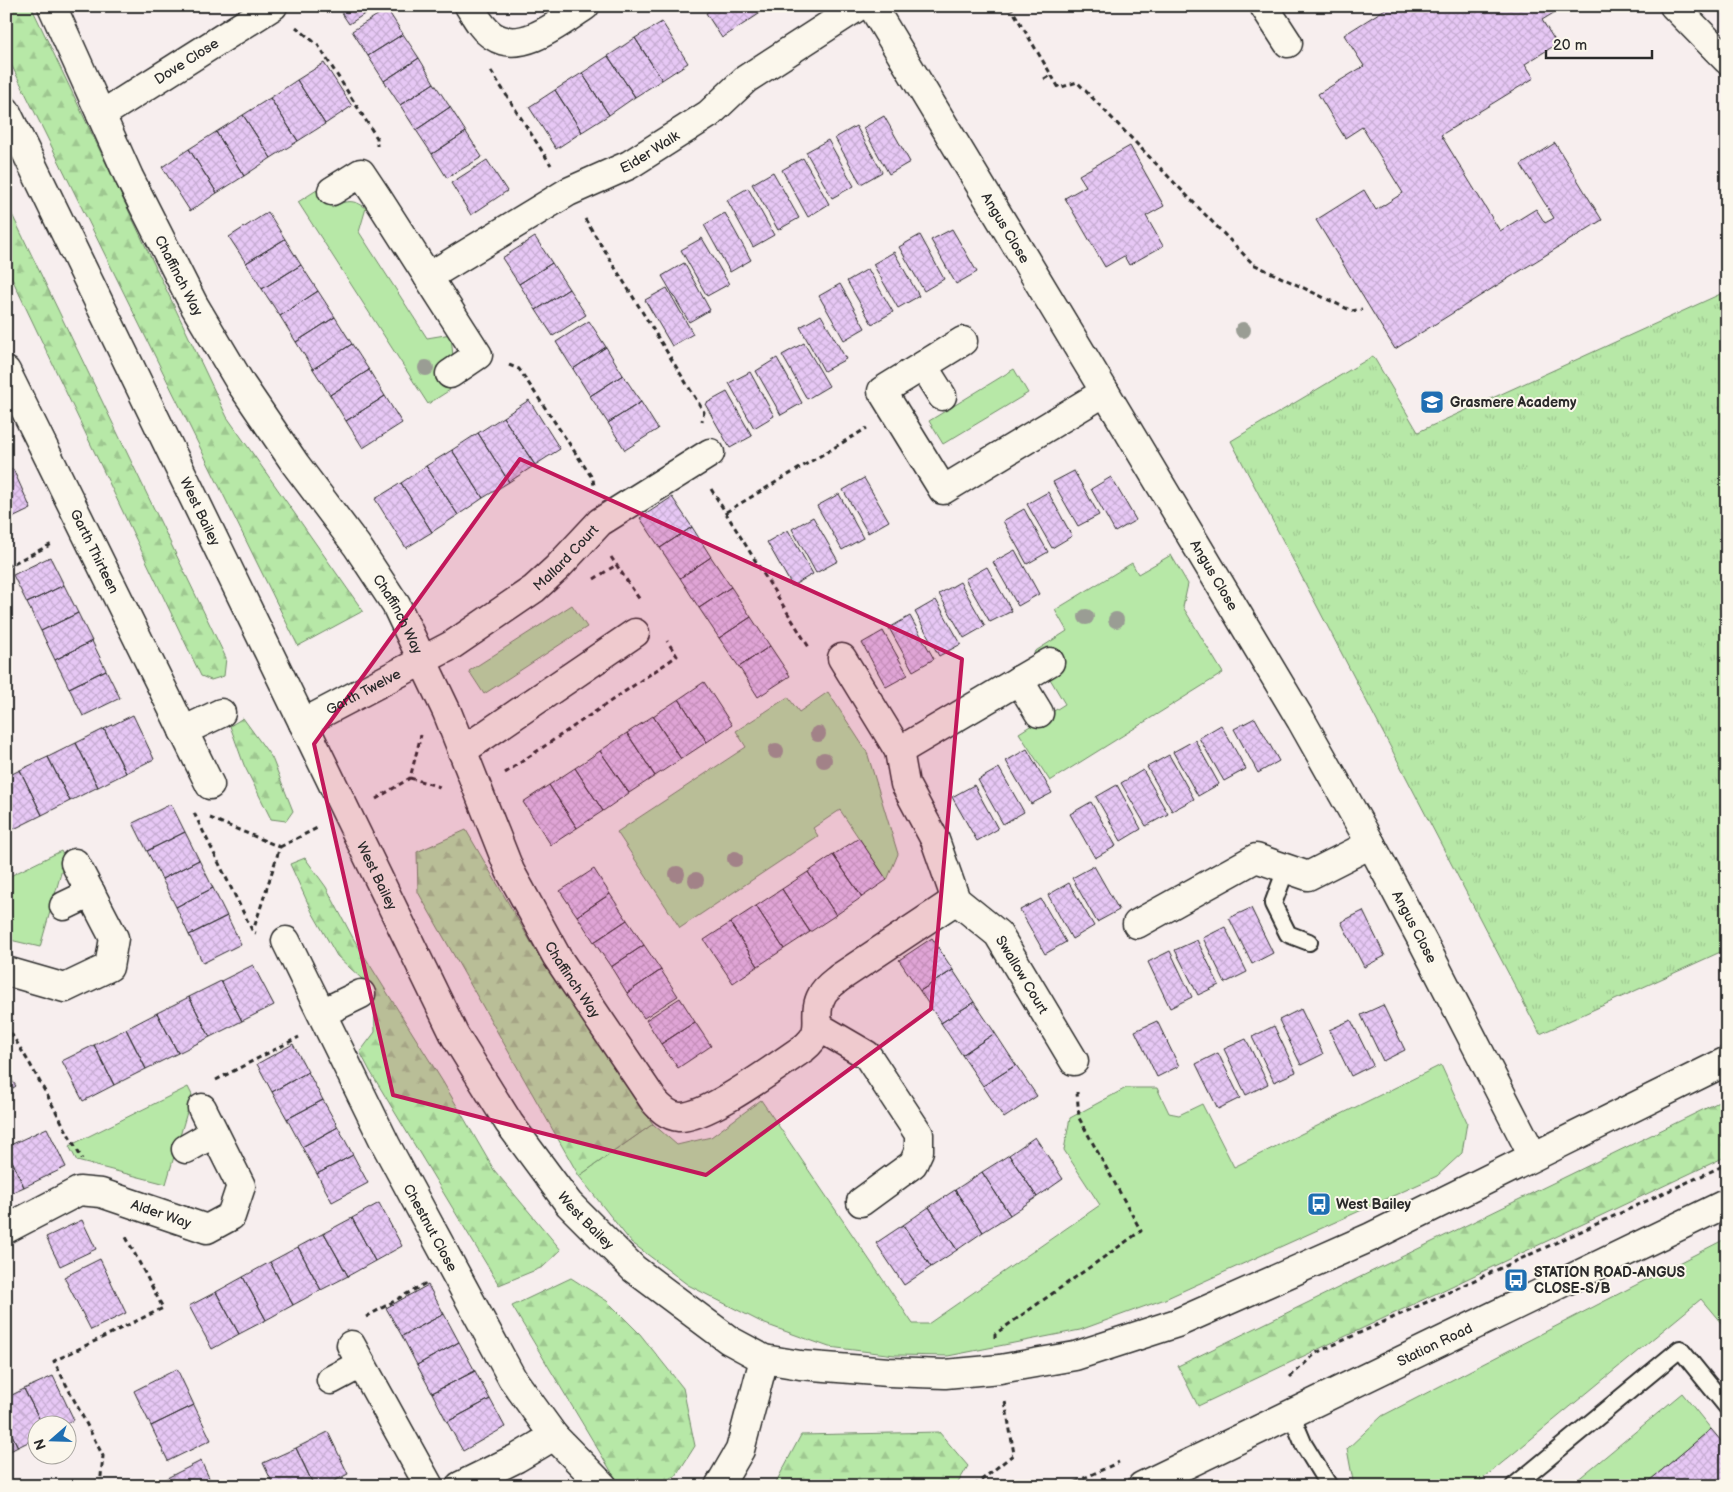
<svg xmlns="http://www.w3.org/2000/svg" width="1733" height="1492" font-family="'Balsamiq Sans',sans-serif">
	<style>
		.green { fill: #b7e8a7; stroke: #718a69 }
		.forest { fill: url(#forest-firs); stroke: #718a69 }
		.park { fill: url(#park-tufts); stroke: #718a69 }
		.building { fill: url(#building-cross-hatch); stroke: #2b2b2b }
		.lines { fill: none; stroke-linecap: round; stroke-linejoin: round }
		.service-casing { stroke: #2b2b2b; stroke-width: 20 }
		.minor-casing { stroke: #2b2b2b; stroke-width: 31 }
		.tertiary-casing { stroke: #2b2b2b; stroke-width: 31 }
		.secondary-casing { stroke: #2b2b2b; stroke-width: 31 }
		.path { stroke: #2b2b2b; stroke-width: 3; stroke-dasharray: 5 4; stroke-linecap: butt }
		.service { stroke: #fbf7ec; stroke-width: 16 }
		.minor { stroke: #fbf7ec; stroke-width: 28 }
		.tertiary { stroke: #fbf7ec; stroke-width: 28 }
		.secondary { stroke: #fbf7ec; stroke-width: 28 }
		.tree { fill: #9a9d94 }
		.marked { fill: #c2185b; fill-opacity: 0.2; stroke: #c2185b; stroke-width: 4; stroke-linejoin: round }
		.labels { text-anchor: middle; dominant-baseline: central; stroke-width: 4; stroke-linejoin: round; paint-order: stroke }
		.street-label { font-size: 14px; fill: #2b2b2b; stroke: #fbf7ec }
		.poi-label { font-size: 14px; font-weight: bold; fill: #2b2b2b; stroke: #fbf7ec; text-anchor: start }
	</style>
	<defs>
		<pattern id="forest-firs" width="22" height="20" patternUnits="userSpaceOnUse" patternTransform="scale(1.25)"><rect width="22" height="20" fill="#b7e8a7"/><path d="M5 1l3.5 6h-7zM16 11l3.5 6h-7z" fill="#9ec790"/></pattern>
		<pattern id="park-tufts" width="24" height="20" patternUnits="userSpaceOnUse" patternTransform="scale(1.25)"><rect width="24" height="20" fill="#b7e8a7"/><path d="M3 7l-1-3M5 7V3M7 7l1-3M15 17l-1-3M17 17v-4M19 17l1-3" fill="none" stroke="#9ec790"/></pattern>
		<pattern id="building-cross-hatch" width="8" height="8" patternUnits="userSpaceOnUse" patternTransform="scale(1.25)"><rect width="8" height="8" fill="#e7c8f5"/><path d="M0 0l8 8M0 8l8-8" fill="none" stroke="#c6acd2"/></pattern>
	</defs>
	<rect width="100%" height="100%" fill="#f7eeee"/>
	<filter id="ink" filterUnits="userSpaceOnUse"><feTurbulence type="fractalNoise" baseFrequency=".02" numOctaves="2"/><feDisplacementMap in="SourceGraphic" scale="10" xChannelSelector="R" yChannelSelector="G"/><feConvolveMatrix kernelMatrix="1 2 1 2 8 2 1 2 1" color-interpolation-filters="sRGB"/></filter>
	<g filter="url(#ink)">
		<path class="green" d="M320,188L332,208C344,200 354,199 366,208L359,232L427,338L451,334L453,357L438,371L450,390L428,404L298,202Z
			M1014,369L1028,393L943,444L929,421Z
			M1171,555L1188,584L1183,607L1223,673L1050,781L1019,733L1065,704L1034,652L1067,631L1055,610L1132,563L1138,574Z
			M572,605L587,627L484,694L469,671Z
			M828,692L867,752L898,854L887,880L840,810L813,828L818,836L680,928L617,832L746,747L736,731L788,697L799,712Z
			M61,851L65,859L40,947L6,939V878Z
			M1441,1065L1467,1122L1462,1153L1437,1176L1165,1299L1080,1330L948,1356L895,1355L829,1347L765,1324L688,1285L631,1242L579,1176L653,1124L677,1145L711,1137L761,1100L913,1324H928L1100,1205L1064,1150L1070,1118L1126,1088H1157L1169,1113L1179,1115L1202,1104L1234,1167Z
			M188,1087L192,1095L166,1184L77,1161L69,1146Z
			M1727,1238V1330L1701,1299L1474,1486H1354L1347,1449L1382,1416Z
			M1682,1393L1711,1429L1643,1486H1570Z"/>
		<path class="forest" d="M6,6H31L227,417L363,611L298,646L6,54Z
			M6,202L226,658L224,676L211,680L201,676L6,266Z
			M243,718L272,758L293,811L286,821L271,819L244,765L230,726Z
			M466,830L539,956L653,1124L579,1176L418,892L417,852Z
			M305,858L326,887L353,938L443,1082L494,1170L561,1250L543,1267L499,1285L370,1071L360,1052L375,1032L374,990L337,956L312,912L290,864Z
			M1727,1098V1156L1198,1406L1178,1366Z
			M571,1278L607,1301L640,1334L683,1388L695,1446L676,1476L649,1486H620L512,1306Z
			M939,1432L968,1466L956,1486H774L801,1435Z"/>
		<path class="park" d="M1727,291V949L1540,1034L1231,441L1373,356L1418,432Z"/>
		<path class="building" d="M337,6H377L349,24Z
			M716,6H753L759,14L722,38L706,13Z
			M1390,6H1565L1542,20L1557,44L1525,64L1534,78L1441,135L1500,231L1536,209L1545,223L1554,218L1521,165L1555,143L1602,220L1395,349L1316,220L1364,190L1376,210L1403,193L1362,127L1345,138L1318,94L1364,66L1344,35Z
			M387,9L403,34L368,56L352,31Z
			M662,22L688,63L662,80L635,38Z
			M403,34L419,58L384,81L368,56Z
			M635,38L662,80L635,97L608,56Z
			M608,56L635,97L609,115L582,73Z
			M419,58L434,83L400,105L384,81Z
			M324,63L352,106L325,124L297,80Z
			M582,73L609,115L582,132L555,90Z
			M297,80L325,124L298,141L270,98Z
			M434,83L450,107L416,130L400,105Z
			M555,90L582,132L556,149L529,107Z
			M270,98L298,141L271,158L243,115Z
			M450,107L466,132L432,154L416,130Z
			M243,115L271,158L244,176L216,132Z
			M884,116L910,162L889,174L863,128Z
			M856,126L882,172L861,184L835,138Z
			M216,132L244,176L217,193L189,149Z
			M466,132L482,157L447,178L432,154Z
			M828,140L854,186L832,198L806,152Z
			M1130,146L1164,206L1146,216L1163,246L1129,265L1124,256L1105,267L1065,198L1086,186L1079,175Z
			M189,149L217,193L190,211L162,167Z
			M803,158L829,204L808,217L782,170Z
			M487,160L507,191L471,215L451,183Z
			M773,172L799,218L778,230L752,184Z
			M748,188L774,235L753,247L727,200Z
			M268,212L285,239L246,263L229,237Z
			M725,213L751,260L730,272L704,225Z
			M952,229L977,272L956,284L931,240Z
			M920,235L944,279L924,291L899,247Z
			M535,237L552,263L519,284L502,258Z
			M702,238L729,284L707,296L681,250Z
			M285,239L301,265L262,289L246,263Z
			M894,252L919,296L898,308L873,264Z
			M552,263L569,289L536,310L519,284Z
			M684,263L710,310L689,322L662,276Z
			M301,265L318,291L280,316L262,289Z
			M868,269L893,312L872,324L847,281Z
			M840,284L865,328L844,340L819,296Z
			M667,288L693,334L672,346L645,300Z
			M569,289L586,315L553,336L536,310Z
			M318,291L335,317L296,342L280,316Z
			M821,315L846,359L824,371L800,327Z
			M335,317L352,344L313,369L296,342Z
			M589,321L606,347L573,369L556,342Z
			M804,343L829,386L807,399L782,355Z
			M352,344L369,370L330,395L313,369Z
			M606,347L623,375L590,396L573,369Z
			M777,358L802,403L781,415L756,371Z
			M369,370L385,396L346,421L330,395Z
			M750,372L774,416L754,428L729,383Z
			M623,375L641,402L608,423L590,396Z
			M727,392L752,436L730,448L705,404Z
			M385,396L402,423L363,448L346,421Z
			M529,400L560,449L535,465L503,417Z
			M641,402L658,429L625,450L608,423Z
			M503,417L535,465L509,482L478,433Z
			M478,433L509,482L483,498L452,450Z
			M452,450L483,498L458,515L426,466Z
			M426,466L458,515L432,532L401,483Z
			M13,469L31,509L6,521V472Z
			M1074,471L1099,515L1078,526L1053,482Z
			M1111,477L1136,520L1115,532L1091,489Z
			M864,478L889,521L868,533L843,490Z
			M401,483L432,532L406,548L375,499Z
			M1048,492L1072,536L1052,548L1027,504Z
			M839,494L863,538L842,550L817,506Z
			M672,497L692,527L660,548L640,518Z
			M1024,509L1048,552L1027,564L1003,521Z
			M813,517L838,561L816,573L792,529Z
			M692,527L711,557L680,578L660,548Z
			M788,530L813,574L792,586L767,542Z
			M1015,550L1039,594L1018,606L993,562Z
			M50,557L64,585L27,603L13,575Z
			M711,557L731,587L699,608L680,578Z
			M987,567L1012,611L990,622L965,579Z
			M960,582L985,626L964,638L939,594Z
			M64,585L78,613L41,631L27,603Z
			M731,587L751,617L719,638L699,608Z
			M936,600L961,644L939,656L915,612Z
			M78,613L92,641L55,660L41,631Z
			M910,616L934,659L913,671L889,628Z
			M751,617L770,646L739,667L719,638Z
			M883,631L908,675L886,687L862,643Z
			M92,641L106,670L69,688L55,660Z
			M770,646L790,676L758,697L739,667Z
			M106,670L120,698L83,716L69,688Z
			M704,682L732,725L707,742L679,699Z
			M679,699L707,742L681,759L653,716Z
			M133,715L154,759L126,773L104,729Z
			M653,716L681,759L655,776L627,733Z
			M1255,718L1279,761L1258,773L1234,729Z
			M1221,725L1246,769L1224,781L1199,738Z
			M104,729L126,773L98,787L76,743Z
			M627,733L655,776L629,793L600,751Z
			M1195,740L1219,784L1198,796L1173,752Z
			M76,743L98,787L70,801L48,757Z
			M1027,749L1052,793L1031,804L1006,761Z
			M600,751L629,793L603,811L575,768Z
			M1169,755L1194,799L1172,811L1147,767Z
			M48,757L70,801L42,815L20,770Z
			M575,768L603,811L577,828L549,785Z
			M999,768L1024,812L1003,824L978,780Z
			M20,770L42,815L14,829L6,813V777Z
			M1143,770L1168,814L1146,826L1121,783Z
			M549,785L577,828L551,845L523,802Z
			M974,785L998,829L977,841L952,797Z
			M1117,785L1141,829L1121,841L1096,797Z
			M1091,802L1116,846L1095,858L1070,814Z
			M171,804L185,832L147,851L133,823Z
			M6,813L14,829L6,833Z
			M185,832L199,860L162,879L147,851Z
			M859,838L887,880L862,897L833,855Z
			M833,855L862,897L836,915L808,872Z
			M199,860L213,888L176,907L162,879Z
			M1094,866L1119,910L1097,922L1072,878Z
			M594,869L610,894L577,916L560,891Z
			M808,872L836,915L810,932L782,889Z
			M1069,883L1094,926L1072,939L1048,895Z
			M213,888L227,916L189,935L176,907Z
			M782,889L810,932L784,949L756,906Z
			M610,894L627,920L594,942L577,916Z
			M1041,899L1066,942L1045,954L1020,910Z
			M756,906L784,949L758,966L730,923Z
			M1251,908L1273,953L1252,964L1229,918Z
			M1363,911L1385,956L1364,967L1341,922Z
			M227,916L241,944L203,963L189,935Z
			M627,920L644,945L611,967L594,942Z
			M730,923L758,966L733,983L704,940Z
			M1225,927L1247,972L1225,983L1203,938Z
			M932,938L953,970L920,991L899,960Z
			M1197,940L1219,985L1198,995L1175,950Z
			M644,945L661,970L627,993L611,967Z
			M1170,951L1192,997L1170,1008L1148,962Z
			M253,965L274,1005L242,1021L221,981Z
			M661,970L678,996L644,1018L627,993Z
			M953,970L974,1002L941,1023L920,991Z
			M221,981L242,1021L210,1037L189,997Z
			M189,997L210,1037L178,1053L157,1013Z
			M680,998L695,1022L661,1044L646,1020Z
			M974,1002L995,1033L962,1055L941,1023Z
			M1383,1005L1405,1050L1383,1061L1361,1015Z
			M1301,1009L1323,1054L1301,1065L1279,1020Z
			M157,1013L178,1053L146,1069L126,1029Z
			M1351,1020L1373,1065L1351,1076L1329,1030Z
			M1157,1021L1179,1066L1157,1077L1135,1031Z
			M695,1022L711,1046L678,1068L661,1044Z
			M1274,1026L1296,1072L1274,1082L1252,1037Z
			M126,1029L146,1069L114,1085L94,1045Z
			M995,1033L1016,1065L983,1086L962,1055Z
			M1246,1039L1268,1084L1246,1095L1224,1049Z
			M293,1044L308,1072L272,1092L257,1064Z
			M94,1045L114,1085L83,1101L62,1061Z
			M1218,1053L1240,1098L1218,1109L1196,1064Z
			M1016,1065L1037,1096L1004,1118L983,1086Z
			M6,1072L16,1086L6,1093Z
			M308,1072L323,1100L287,1119L272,1092Z
			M323,1100L338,1127L302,1147L287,1119Z
			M338,1127L353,1155L317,1174L302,1147Z
			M47,1128L66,1167L24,1187L6,1147Z
			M1035,1137L1063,1179L1037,1197L1009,1155Z
			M6,1150L24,1187L6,1195Z
			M353,1155L368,1183L332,1202L317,1174Z
			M1009,1155L1037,1197L1010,1215L982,1172Z
			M982,1172L1010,1215L983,1232L955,1190Z
			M955,1190L983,1232L957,1250L929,1207Z
			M379,1203L402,1246L375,1261L352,1218Z
			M929,1207L957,1250L931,1267L903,1225Z
			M352,1218L375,1261L348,1276L324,1233Z
			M82,1220L96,1249L60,1266L46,1237Z
			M903,1225L931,1267L904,1285L876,1243Z
			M324,1233L348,1276L321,1290L298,1247Z
			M298,1247L321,1290L293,1305L270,1262Z
			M100,1259L126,1313L91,1330L64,1277Z
			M270,1262L293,1305L266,1320L243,1277Z
			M243,1277L266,1320L239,1334L216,1292Z
			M428,1285L444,1314L402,1336L386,1308Z
			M216,1292L239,1334L212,1349L189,1306Z
			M444,1314L459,1342L417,1365L402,1336Z
			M459,1342L475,1371L432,1393L417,1365Z
			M177,1369L194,1405L151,1426L134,1391Z
			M475,1371L490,1399L447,1422L432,1393Z
			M53,1376L74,1420L64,1424H42L24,1389Z
			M24,1389L42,1424H38V1437L18,1447L6,1423V1398Z
			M490,1399L505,1427L463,1451L447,1422Z
			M194,1405L211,1440L168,1461L151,1426Z
			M6,1423L18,1447L6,1453Z
			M1711,1429L1727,1448V1486H1643Z
			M328,1432L348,1474L324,1486H314L296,1448Z
			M296,1448L314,1486H274L263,1463Z
			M201,1461L213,1486H163L161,1481Z"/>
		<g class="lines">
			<g class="service-casing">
				<path id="service" d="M1286,869L1273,904L1288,934L1309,942
					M1291,1414L1304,1445L1329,1486
					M1514,1486L1680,1349L1727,1407"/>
			</g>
			<g class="minor-casing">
				<g id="minor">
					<path id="s1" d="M52,6L129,177L194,305L241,384L296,465L357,546L396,605L447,712L510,871L557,957L654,1101C661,1109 668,1116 679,1117C708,1118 778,1065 804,1048C828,1029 810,1016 822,995C825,988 833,983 839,978L956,900"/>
					<path d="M469,6C476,17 482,29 493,36C522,55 562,21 585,6"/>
					<path id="s2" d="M872,6L1105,392L1301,720L1371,844L1424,944L1533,1156"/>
					<path d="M1264,6L1288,43"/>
					<path d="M1674,6L1727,60"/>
					<path id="s3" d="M101,115L273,6"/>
					<path d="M332,191L361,173L377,197L478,355L450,374"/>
					<path id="s4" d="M428,277L568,192L629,165L709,114L746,79L859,6"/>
					<path d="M963,341L882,391L943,490L1105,392"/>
					<path d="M923,366L942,396"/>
					<path id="s5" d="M6,371L210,785"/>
					<path id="s6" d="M842,658L899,751L905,784L935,840L956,900L998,934L1074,1061"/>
					<path d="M1019,680L1039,713"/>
					<path id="s7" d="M303,723L452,645L534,589L557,568L600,522L710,453"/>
					<path d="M183,731L221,713"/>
					<path d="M462,751L635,633"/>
					<path d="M899,751L1050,662"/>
					<path d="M64,906L91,893"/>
					<path d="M1137,924L1256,858L1308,876L1371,844"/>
					<path id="s8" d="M286,941L386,1145L512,1378L554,1436L603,1486"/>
					<path d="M6,971L65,988L109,967L114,938L75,863"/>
					<path d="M322,1013L361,994"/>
					<path d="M819,1027L867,1055L919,1134V1151L913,1164L861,1202"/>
					<path d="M186,1149L214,1133"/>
					<path id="s9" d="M6,1229L79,1191L101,1193L207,1229L231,1216L241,1186L202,1108"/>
					<path d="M351,1345L429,1486"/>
					<path d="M331,1380L361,1364"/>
					<path d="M460,1486L517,1458L554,1436"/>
					<path d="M719,1486L740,1450L764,1359"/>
				</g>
			</g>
			<g class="tertiary-casing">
				<g id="tertiary">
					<path id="s10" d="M6,111L455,1036L509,1123L569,1204L634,1269L729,1340L764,1359L800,1365L889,1372L945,1374L1000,1369L1075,1356L1177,1323L1371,1237L1727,1061"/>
				</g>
			</g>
			<g class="secondary-casing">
				<g id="secondary">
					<path id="s11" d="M1142,1486L1727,1203"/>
				</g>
			</g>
			<path class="path" d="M1010,6L1059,88L1077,82L1253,264L1352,311L1362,309
				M296,27L318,45L377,138V146
				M491,71L551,165
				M1044,79L1051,75
				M585,219L704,412L702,421
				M509,365L519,369L593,479L594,486
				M711,489L810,649
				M726,512L867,428
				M611,557L640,600
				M6,567L54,543
				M594,579L616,565
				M505,773L677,656L667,641
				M410,778L440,787
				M376,799L410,778L421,735
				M194,813L253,932L256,933
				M210,818L280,847L254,928
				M280,847L319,827
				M6,1025L30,1064L82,1159
				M216,1080L299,1037
				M366,1317L426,1283
				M995,1338V1334L1141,1231L1079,1118L1077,1092
				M1290,1377L1316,1353L1727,1164
				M100,1486L103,1456L54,1361L163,1308L126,1237
				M974,1486L1014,1454L1005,1401
				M1067,1486L1119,1462"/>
			<use href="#service" class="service"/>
			<use href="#minor" class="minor"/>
			<use href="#tertiary" class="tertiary"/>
			<use href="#secondary" class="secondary"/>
		</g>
		<g class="tree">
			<circle cx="1243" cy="330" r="8"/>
			<circle cx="426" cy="368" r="8"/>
			<circle cx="1086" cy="617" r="8"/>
			<circle cx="1116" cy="620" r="8"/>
			<circle cx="818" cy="734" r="8"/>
			<circle cx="776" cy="751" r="8"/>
			<circle cx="824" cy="760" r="8"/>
			<circle cx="735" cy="859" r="8"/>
			<circle cx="677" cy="874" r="8"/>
			<circle cx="696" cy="880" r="8"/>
		</g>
	</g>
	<path class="marked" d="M520,459L962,659L931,1009L706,1175L393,1095L314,744Z"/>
	<defs>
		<g id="school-square" transform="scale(1.25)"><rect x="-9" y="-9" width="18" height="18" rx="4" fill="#1f6fb2" stroke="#fbf7ec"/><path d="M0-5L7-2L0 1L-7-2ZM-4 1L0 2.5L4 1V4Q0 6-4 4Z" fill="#fff"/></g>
		<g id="bus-square" transform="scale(1.25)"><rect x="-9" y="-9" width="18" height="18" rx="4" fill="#1f6fb2" stroke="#fbf7ec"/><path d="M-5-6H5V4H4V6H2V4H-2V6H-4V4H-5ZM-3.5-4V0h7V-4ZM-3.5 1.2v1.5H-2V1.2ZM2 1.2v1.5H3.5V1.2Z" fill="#fff"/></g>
	</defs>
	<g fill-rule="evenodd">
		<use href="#school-square" x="1432" y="402"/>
		<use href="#bus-square" x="1319" y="1204"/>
		<use href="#bus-square" x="1516" y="1280"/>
	</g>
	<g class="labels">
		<g class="street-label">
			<text stroke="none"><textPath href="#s3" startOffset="101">Dove Close</textPath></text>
			<text stroke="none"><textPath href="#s4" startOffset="255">Eider Walk</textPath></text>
			<text stroke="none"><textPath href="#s2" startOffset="259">Angus Close</textPath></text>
			<text stroke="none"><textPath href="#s1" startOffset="298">Chaffinch Way</textPath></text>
			<text stroke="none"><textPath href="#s10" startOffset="445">West Bailey</textPath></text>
			<text stroke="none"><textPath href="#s5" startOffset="201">Garth Thirteen</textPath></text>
			<text stroke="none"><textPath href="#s7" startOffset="312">Mallard Court</textPath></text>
			<text stroke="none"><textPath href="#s2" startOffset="664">Angus Close</textPath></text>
			<text stroke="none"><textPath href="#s1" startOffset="702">Chaffinch Way</textPath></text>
			<text stroke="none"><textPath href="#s7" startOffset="68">Garth Twelve</textPath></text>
			<text stroke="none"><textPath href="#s10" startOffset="850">West Bailey</textPath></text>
			<text stroke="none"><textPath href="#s2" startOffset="1069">Angus Close</textPath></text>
			<text stroke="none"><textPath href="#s6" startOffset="371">Swallow Court</textPath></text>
			<text stroke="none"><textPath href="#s1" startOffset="1108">Chaffinch Way</textPath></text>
			<text stroke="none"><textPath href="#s9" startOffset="168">Alder Way</textPath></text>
			<text stroke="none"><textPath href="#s10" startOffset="1255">West Bailey</textPath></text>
			<text stroke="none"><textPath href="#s8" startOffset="321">Chestnut Close</textPath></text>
			<text stroke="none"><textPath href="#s11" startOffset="325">Station Road</textPath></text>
		</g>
		<g class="poi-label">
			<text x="1450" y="402">Grasmere Academy</text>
			<text x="1336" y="1204">West Bailey</text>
			<text x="1534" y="1272">STATION ROAD-ANGUS<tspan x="1534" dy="16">CLOSE-S/B</tspan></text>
		</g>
	</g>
	<rect width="1733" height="1492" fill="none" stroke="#fbf7ec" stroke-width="25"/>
	<rect x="12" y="12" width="1708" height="1467" fill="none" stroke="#2b2b2b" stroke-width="2" filter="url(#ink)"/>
	<g transform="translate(52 1440) rotate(250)"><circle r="24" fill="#fbf7ec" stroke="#a8a59f"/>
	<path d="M0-4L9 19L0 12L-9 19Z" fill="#1f6fb2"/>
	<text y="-8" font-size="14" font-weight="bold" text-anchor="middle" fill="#2b2b2b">N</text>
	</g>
	<path d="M1546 50v8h106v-8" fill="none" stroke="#2b2b2b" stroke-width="2.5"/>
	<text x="1553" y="50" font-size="15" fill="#2b2b2b" stroke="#fbf7ec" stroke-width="4" paint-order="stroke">20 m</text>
</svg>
